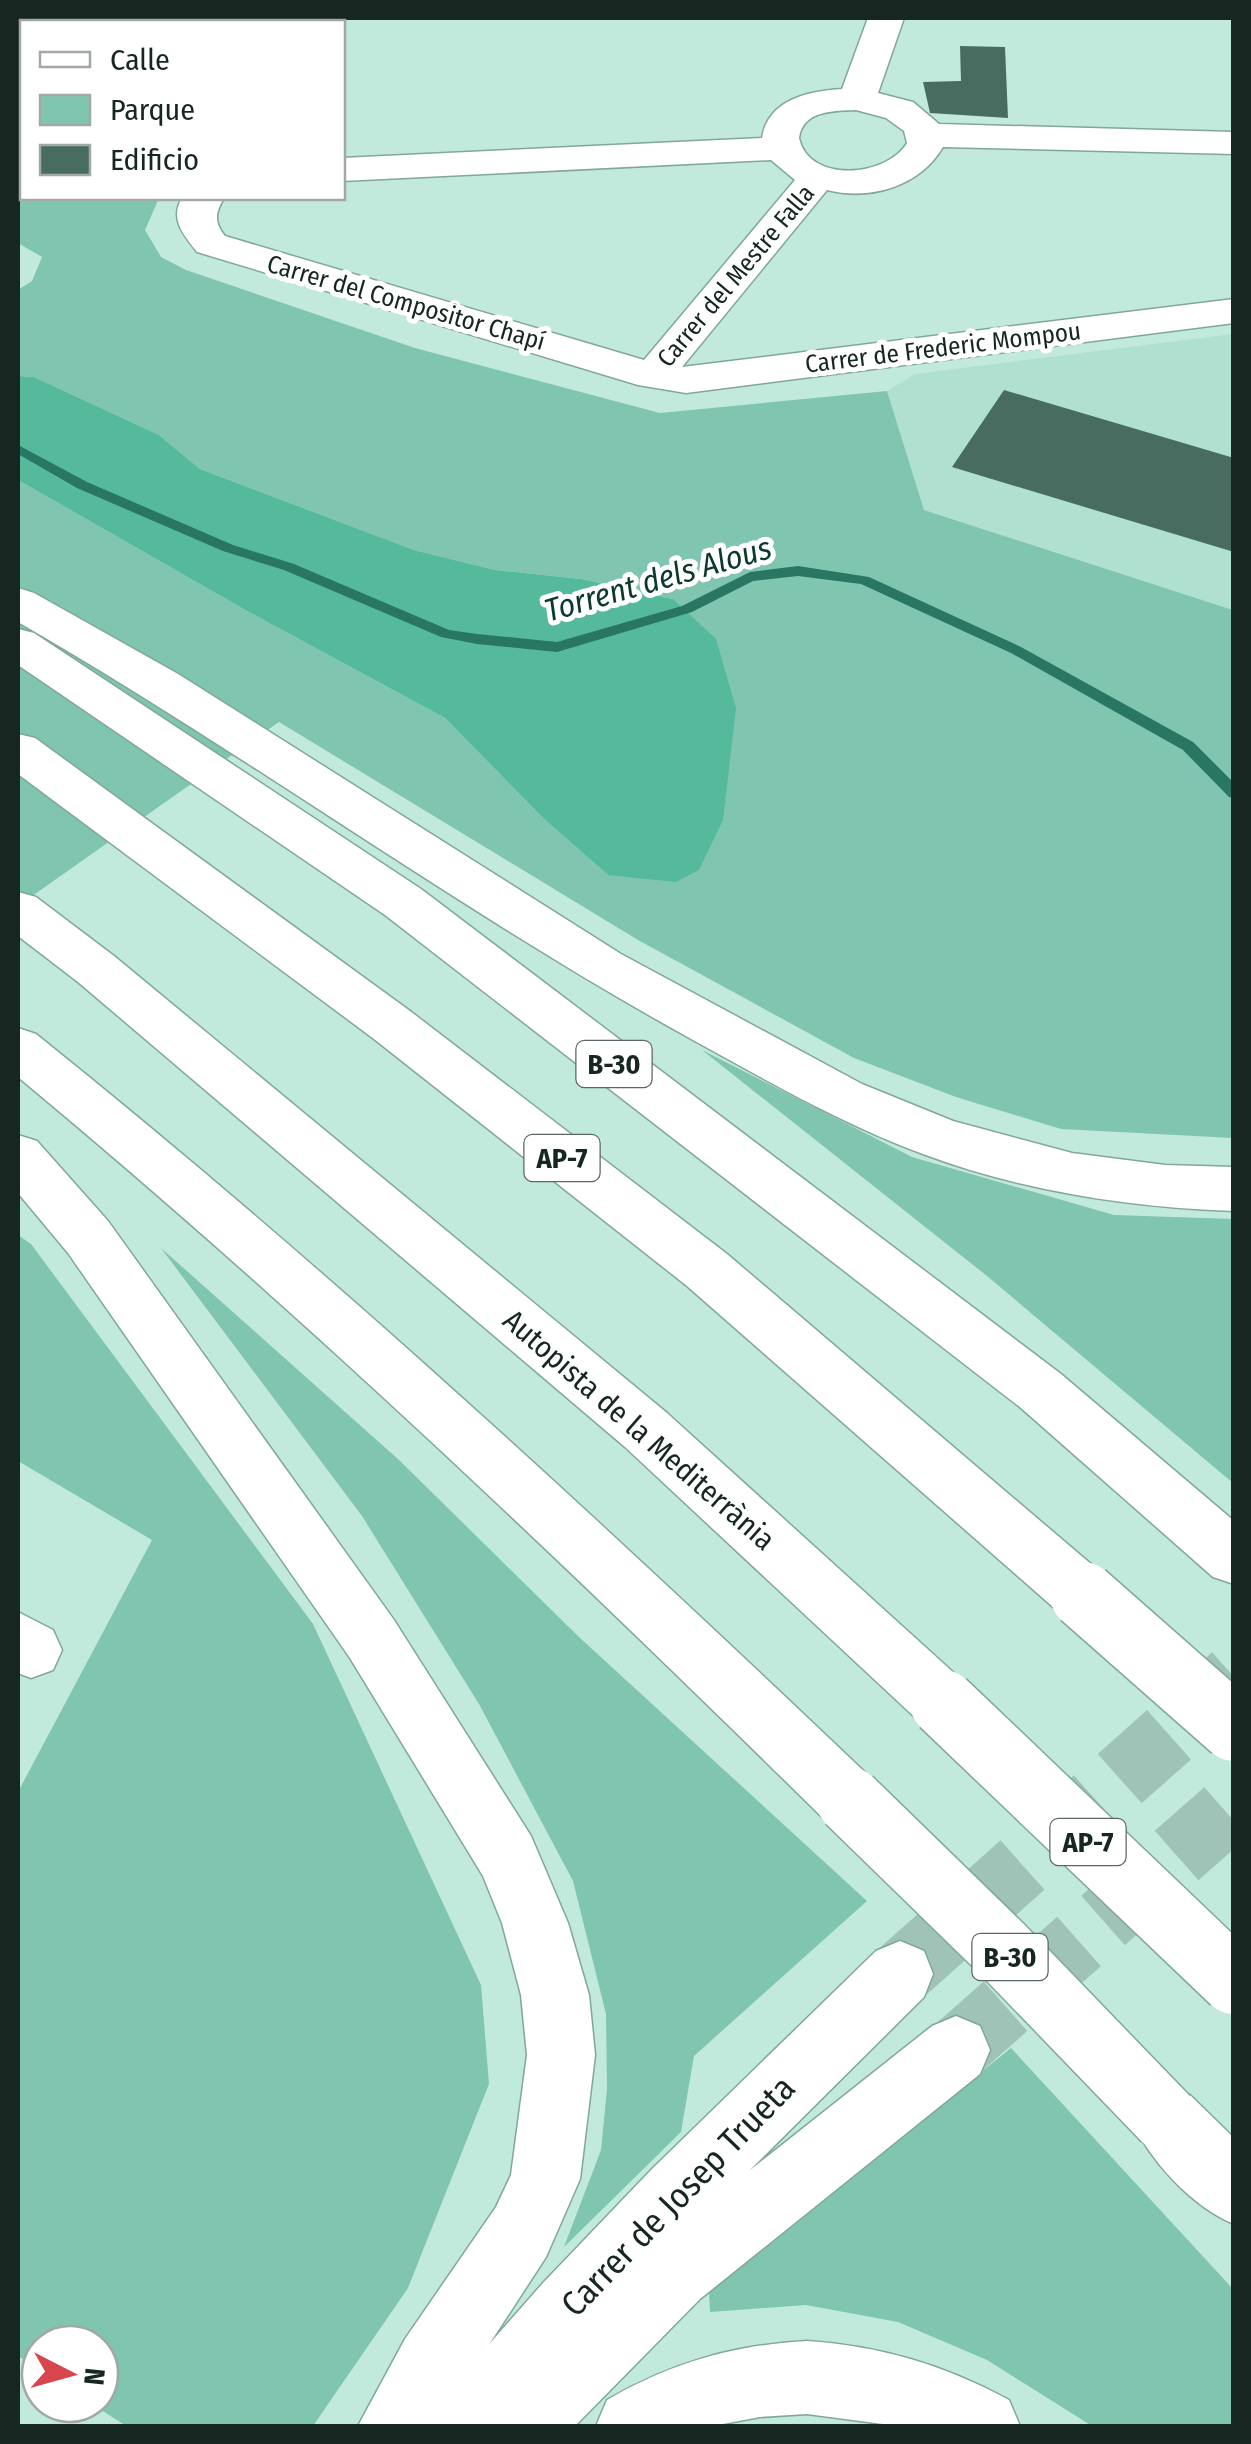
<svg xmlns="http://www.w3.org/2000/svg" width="1251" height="2444" font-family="'Fira Sans Condensed',sans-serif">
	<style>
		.built { fill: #b0e0cf }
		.green { fill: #80c5af }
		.forest { fill: #55b99c }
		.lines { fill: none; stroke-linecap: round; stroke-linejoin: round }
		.stream { fill: #297662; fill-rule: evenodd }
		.building { fill: #486c60 }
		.minor-tunnel { stroke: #a0c3b7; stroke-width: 66; stroke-dasharray: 66 32; stroke-linecap: butt }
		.minor-casing { stroke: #81a79a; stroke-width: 3 }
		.highway-casing { stroke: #81a79a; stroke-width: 3 }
		.minor { fill: #fff; fill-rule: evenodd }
		.highway { fill: #fff; fill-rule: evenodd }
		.highway-bridge-casing { stroke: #81a79a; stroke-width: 69; stroke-linecap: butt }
		.highway-bridge { stroke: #fff; stroke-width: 66 }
		.labels { text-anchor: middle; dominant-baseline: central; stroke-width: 10; stroke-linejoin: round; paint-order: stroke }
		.far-street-label { font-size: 25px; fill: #162621; stroke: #fff }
		.shield { fill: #fff; stroke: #5c6764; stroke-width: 2.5 }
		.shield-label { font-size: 28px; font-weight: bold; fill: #162621 }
		.street-label { font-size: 30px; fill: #162621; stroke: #fff }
		.water-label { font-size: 32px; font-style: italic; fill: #0b392e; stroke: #fff }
		.near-street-label { font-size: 35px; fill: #162621; stroke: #fff }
	</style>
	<rect width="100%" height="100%" fill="#c2eadc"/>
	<path class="built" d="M1233,334V610L924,510L887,391L915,374Z"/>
	<path class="green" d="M18,130L22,134V198H159L145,230L161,257L186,270L415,348L660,413L887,391L924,510L1233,610V1138L1061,1129L956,1097L854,1058L638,940L279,722L18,906V480L247,611L445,718L543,818L608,875L673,599L581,579L495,570L414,550L200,469L159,435L34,377L18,376V290L32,281L42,257L18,243Z
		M702,1050L912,1157L1114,1215L1233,1219V1483L987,1276Z
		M18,1235L31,1244L313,1624L481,1985L489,2084L408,2288L313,2426H126L92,2404H100V2344H40V2370L18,2356V1792L152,1540L18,1461Z
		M161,1248L399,1460L579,1637L867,1901L694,2056L681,2132L564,2247L601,2150L607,2089L606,2014L573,1881L479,1704L362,1516Z
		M1011,2048L1233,2289V2426H1092L987,2360L898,2322L806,2305L710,2312L709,2292Z"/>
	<path class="forest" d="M18,376L34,377L159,435L200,469L414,550L495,570L581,579L673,599L716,639L736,708L723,820L699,870L676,882L608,875L543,818L445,718L247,611L18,480Z"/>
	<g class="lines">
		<path class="stream" d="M18,445L87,482L233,545L294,564L449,630L477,634L557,642L682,606L750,572L798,566L869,577L1021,647L1193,742L1234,783V798L1229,797L1183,750L1011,653L861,584L798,576L753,581L692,612L557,652L477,644L441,637L284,570L223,551L77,488L18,454Z"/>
	</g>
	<path class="building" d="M960,46L1005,47L1008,118L930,113L923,82L961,81Z
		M1004,390L1234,458V552L952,467Z"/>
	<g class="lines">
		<path class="minor-tunnel" d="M900,1974L1234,1677
			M956,2050L1234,1805"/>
		<g class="minor-casing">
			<path id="minor" d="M868,18H904L878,93L913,102L939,124L1234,132V154L943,147C920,186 871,201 827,190L682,367L1234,299V323L686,393L638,385L197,252C184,235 169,219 182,198H224C216,212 213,221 225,236L644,360L795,180L771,160L342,181V158L762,138C768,99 809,91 842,89ZM856,110L886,118L904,131L907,143C887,177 809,184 799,138C803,110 834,111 856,110Z
				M18,1612L53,1630L62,1650L53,1670L31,1678L18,1673Z
				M900,1941L924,1951L933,1974L924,1997L749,2171L932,2026L956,2016L980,2026L990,2050L980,2074L700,2299L575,2426H429L440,2400L543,2283L652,2169L876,1951Z"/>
		</g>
		<g class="highway-casing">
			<path id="highway" d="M18,588L34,593L178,674L621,954L862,1084L953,1121L1072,1153L1165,1165L1234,1167V1211C1128,1207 1022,1191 923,1154C842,1124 768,1081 693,1040C461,912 247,754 18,622Z
				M18,629L34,633L421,889L1061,1374L1234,1521V1584L1213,1577L1021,1408L385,915L18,665Z
				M18,734L35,738L410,1011L727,1254L1105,1576L1113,1595L1105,1614L1083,1622L1061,1614L687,1286L374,1039L18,774Z
				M18,892L36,897L114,956L667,1413L965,1683L974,1703L965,1723L943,1731L921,1723L625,1447L78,982L18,936Z
				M18,1028L36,1034C328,1268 601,1521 872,1779L881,1800L872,1821L849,1830L826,1821C565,1564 300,1311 18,1077Z
				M18,1135L37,1141L108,1221L394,1620L531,1836L568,1923L589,1995L595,2055L580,2179L546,2257L436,2426H358L405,2339L496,2207L511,2175L527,2055L521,1995L502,1923L483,1876L350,1658L68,1253L18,1193Z
				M1166,2084L1190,2095L1234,2138V2224C1192,2207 1149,2160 1131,2119L1142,2095Z
				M807,2341C881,2346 944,2365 1009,2400L1020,2426H898L807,2414L760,2417L712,2426H596L607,2400C671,2363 733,2345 807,2341Z"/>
		</g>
		<use href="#minor" class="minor"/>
		<use href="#highway" class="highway"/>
		<g class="highway-bridge-casing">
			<path id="highway-bridge" d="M1083,1595L1234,1728
				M943,1703L1234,1981
				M849,1800L1000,1947L1166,2119"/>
		</g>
		<use href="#highway-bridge" class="highway-bridge"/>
	</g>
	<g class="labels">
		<g class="far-street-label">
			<text transform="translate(736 276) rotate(-50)">Carrer del Mestre Falla</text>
			<text transform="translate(406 303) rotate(16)">Carrer del Compositor Chapí</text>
			<text transform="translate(943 348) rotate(-7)">Carrer de Frederic Mompou</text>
		</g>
		<g class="shield">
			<rect x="576.5" y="1041" width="75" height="46" rx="8"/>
			<rect x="524.5" y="1135" width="75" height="46" rx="8"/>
			<rect x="1050.5" y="1819" width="75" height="46" rx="8"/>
			<rect x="972.5" y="1934" width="75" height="46" rx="8"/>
		</g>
		<g class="shield-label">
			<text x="614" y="1064">B-30</text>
			<text x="562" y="1158">AP-7</text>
			<text x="1088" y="1842">AP-7</text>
			<text x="1010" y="1957">B-30</text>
		</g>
		<g class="street-label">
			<text transform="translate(639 1430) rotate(41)">Autopista de la Mediterrània</text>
		</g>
		<g class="water-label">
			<text transform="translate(658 579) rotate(-16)">Torrent dels Alous</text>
		</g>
		<g class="near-street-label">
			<text transform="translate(678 2196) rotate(-46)">Carrer de Josep Trueta</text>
		</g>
	</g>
	<rect width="1251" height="2444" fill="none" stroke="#162621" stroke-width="40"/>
	<rect x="20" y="20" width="325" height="180" fill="#ffffff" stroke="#a2a8a6" stroke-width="2.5"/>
	<rect x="40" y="52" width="50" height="15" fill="#ffffff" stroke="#a2a8a6" stroke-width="2.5"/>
	<text x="110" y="70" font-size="30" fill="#162621">Calle</text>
	<rect x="40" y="95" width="50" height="30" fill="#80c5af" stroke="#a2a8a6" stroke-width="2.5"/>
	<text x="110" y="120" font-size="30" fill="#162621">Parque</text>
	<rect x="40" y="145" width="50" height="30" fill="#486c60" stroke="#a2a8a6" stroke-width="2.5"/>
	<text x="110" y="170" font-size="30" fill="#162621">Edificio</text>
	<g transform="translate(70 2374) rotate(96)"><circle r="48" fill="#ffffff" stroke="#a2a8a6" stroke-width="2.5"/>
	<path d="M0-8L18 38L0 25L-18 38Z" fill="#d6464c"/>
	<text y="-15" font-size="28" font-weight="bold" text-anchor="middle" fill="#162621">N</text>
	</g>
</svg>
